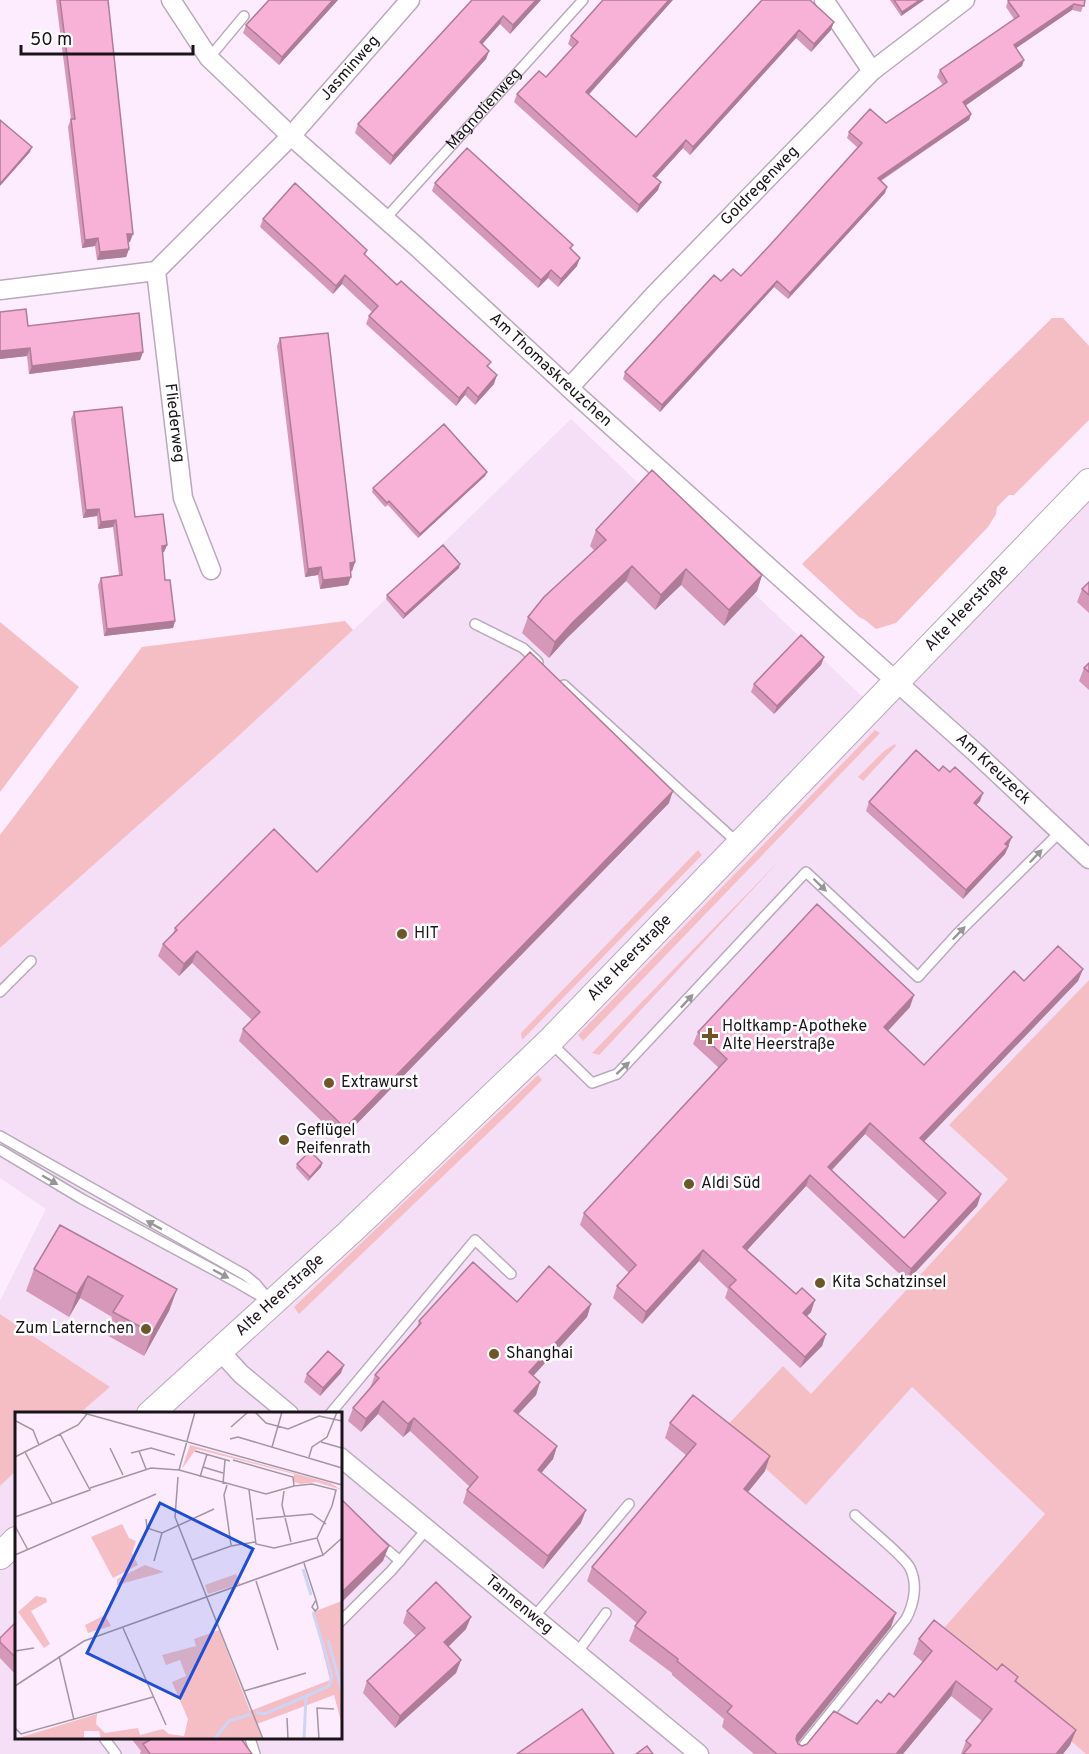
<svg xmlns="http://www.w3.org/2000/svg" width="1089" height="1754" font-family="Overpass,sans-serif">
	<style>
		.built { fill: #f4dff6 }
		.green { fill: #f5bec5 }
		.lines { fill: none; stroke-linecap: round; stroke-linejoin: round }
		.lane-casing { stroke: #b9aabb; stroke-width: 12 }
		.street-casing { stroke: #b9aabb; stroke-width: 21 }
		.secondary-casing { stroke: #b9aabb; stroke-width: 28 }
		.lane { stroke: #fff; stroke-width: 9 }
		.street { stroke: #fff; stroke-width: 18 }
		.secondary { stroke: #fff; stroke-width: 26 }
		.wall { fill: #d598b9; fill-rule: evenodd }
		.shaded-wall { fill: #ae7c96 }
		.building { fill: #f8b1d7; stroke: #ae7c96; stroke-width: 1.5; fill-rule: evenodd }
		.oneway { fill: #989598 }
		.poi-dot { fill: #6f5627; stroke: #fff; stroke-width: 2 }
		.labels { text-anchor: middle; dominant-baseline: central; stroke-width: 5; stroke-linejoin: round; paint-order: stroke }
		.street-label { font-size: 16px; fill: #1a141a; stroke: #fff }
		.poi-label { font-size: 16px; fill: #1a141a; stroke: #fff; text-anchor: start }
		.inset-river { fill: none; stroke: #cdd5f7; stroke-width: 3 }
		.inset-road { fill: none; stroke: #a296a3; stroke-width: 1.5 }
		.view { fill: #1d4ed8; fill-opacity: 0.15; stroke: #1d4ed8; stroke-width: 3 }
		.inset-edge { fill: none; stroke: #1a141a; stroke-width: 3 }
	</style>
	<rect width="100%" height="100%" fill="#fcecfe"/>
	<path class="built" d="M571,419L869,703L1089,474V980L950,1125L1009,1178L910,1286L806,1504L912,1387L1045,1514L942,1630L1086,1754H0V1486L16,1471V1738H340V1414L80,1413L110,1387L0,1314V1301L46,1209L0,1178V948L232,742L366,618Z"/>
	<path class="green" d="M1052,318H1063L1089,346V420L1014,495H1009L997,507L996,514L988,527L896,623L876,629L865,620L859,617L802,564Z
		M345,621L353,630L232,742L0,948V835L142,647Z
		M0,622L79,687L0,792Z
		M875,730L880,733L583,1041L578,1035Z
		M895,744L896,746L863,781L858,777L884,751Z
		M698,850L702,855L522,1040L521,1033Z
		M780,860L602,1052L599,1055L592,1053Z
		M1089,980V1754H1086L942,1630L1045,1514L912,1387L806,1505L723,1430L783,1366L811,1394L1008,1179L949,1125Z
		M538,1075L542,1080L510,1112L299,1314L294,1307Z
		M0,1314L110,1387L80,1413L16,1414V1471L0,1486Z"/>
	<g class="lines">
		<g class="lane-casing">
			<g id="lane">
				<path d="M209,58L244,16"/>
				<path id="s1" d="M385,219L583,0"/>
				<path d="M475,624L523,648L538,662"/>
				<path d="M564,685L738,843"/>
				<path d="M0,992L31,961"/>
				<path d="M551,1043L592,1083L617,1074L806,872L918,977L957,934L1061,831"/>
				<path d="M0,1136L245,1275L256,1284L270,1301"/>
				<path d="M0,1150L82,1199L238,1283L267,1300"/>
				<path d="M330,1414L475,1240L511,1274"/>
				<path d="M379,1543L400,1561"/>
				<path d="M534,1617L629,1504"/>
				<path d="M340,1622L391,1571L427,1529"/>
				<path d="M577,1653L606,1613"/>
				<path d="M104,1738L116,1754"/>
				<path d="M250,1738L255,1754"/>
				<path d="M797,1754L906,1619C914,1604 918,1584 910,1568C906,1558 865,1525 855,1515"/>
			</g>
		</g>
		<g class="street-casing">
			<g id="street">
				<path id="s2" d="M171,0L209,58L291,136L417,247L580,398L976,753L1089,859"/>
				<path d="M824,0L872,71"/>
				<path id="s3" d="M156,271L183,498L211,570"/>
				<path id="s4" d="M0,290L156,271L291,136L410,0"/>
				<path id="s5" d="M569,388L654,295L872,71L965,0"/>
				<path d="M219,1350L241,1374L289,1414"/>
				<path id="s6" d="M340,1457L699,1754"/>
			</g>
		</g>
		<g class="secondary-casing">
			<g id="secondary">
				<path id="s7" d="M150,1414L350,1232L549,1042L1089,482"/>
				<path d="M0,1556L16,1540"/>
			</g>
		</g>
		<use href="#lane" class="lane"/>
		<use href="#street" class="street"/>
		<use href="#secondary" class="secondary"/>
	</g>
	<path class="wall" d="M56,0H108L130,242H128L129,249L126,257L97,260L95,246L82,248L68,127L71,119Z
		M269,0H338L279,65L243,33L246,25Z
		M472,0H541L510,34L500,24L482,44L489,51L486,59L390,165L355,133L358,124Z
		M603,0L589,94L636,137L762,0L831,30L811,52L796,38L690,155L683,148L656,178L658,190L637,213L514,102L517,94L546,77L573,48L568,44L571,36Z
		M890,0H924L901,16Z
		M1085,0L1081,12L1072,10L1016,48L1022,66L965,105L971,114L969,120L881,181L885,193L788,299L774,287L660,412L623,379L625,372L721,281L741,276L770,245L858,148L847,138L849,132L886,123L943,85L937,77L940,70L1014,19L1006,7L1008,1Z
		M435,183L571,250L577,266L558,287L548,278L538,288L432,191Z
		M263,219L367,250L365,255L489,367L494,384L475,405L465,395L456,406L366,324L369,316L372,312L342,284L333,294L260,227Z
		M0,312L28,326L143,352L140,360L29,374L27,356L0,359Z
		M280,338L355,562L352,571H351L348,585L320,589L318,575L305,577L277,346Z
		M74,412L135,517L167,545L164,552H162L165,580L175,621L173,628L104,636L98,585L101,578L119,575L113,527L98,529L97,516L83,518L71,419Z
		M487,472L485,476L418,538L388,505L385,507L372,492L373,488Z
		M596,530L762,575L757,591L724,626L681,585L655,610L626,581L567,638L549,658L522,633L528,617L595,551L590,546Z
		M459,568L403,619L386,599L387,595Z
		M1089,582V613L1077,602L1082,589Z
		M824,657L821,665L774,714L751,692L754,684Z
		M1089,663V690L1079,681L1084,668Z
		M939,771L980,801L976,805L1009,846L1005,854L963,899L866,811L869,802Z
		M669,803L341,1140L239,1041L243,1029L252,1020L192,963L179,976L158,956L163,944L173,934L175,928L317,872Z
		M1083,969L1078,981L924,1141L981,1194L977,1206L907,1281L806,1186L747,1250L811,1312L807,1316L826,1334L822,1346L800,1368L725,1298L728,1289L699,1261L642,1324L613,1298L617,1286L629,1273L580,1225L584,1213L719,1068L693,1044L698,1032L910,1007L888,1031L924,1065L1024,981ZM865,1134L938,1201L904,1238L832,1170Z
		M322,1163L321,1167L308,1181L296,1168L297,1164Z
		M34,1269L177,1289L169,1311L144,1356L105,1334L112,1317L80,1298L69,1317L26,1291Z
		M517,1302L591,1304L587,1317L533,1375L540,1382L536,1395L518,1414L557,1446L553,1459L541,1473L581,1523L543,1569L463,1503L467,1490L470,1487L410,1431L403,1437L378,1414L361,1432L348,1421L353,1408L370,1388L375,1375L417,1327L419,1321Z
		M341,1373L320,1396L304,1382L307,1374Z
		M670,1423L765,1471L748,1492L891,1627L797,1743L798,1744L802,1746L857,1724L881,1703L894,1697L923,1662L913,1654L919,1639L997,1670L1018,1677L1016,1682L1076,1730L1070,1745L1063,1754H961L966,1741L982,1721L951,1696L903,1754H754L722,1727L724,1719L672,1675V1673L629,1641L635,1626L637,1623L587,1581L592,1567L686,1455L665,1438Z
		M407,1611L466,1629L448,1647L461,1660L456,1673L395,1728L363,1693L367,1681L416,1636L403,1623Z
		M16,1622V1675L0,1658V1638Z
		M130,1737H240L252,1754H140L141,1751Z"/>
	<path class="shaded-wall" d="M333,0H338L279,65L282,57Z
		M536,0H541L510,34L513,25Z
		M669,0H673L584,100L586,92Z
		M920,0H924L901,16L902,12Z
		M1074,4L1072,10L1012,51L1014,45Z
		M503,16L500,24L477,50L480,42Z
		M834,22L831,30L811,52L814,44Z
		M799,30L796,38L690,155L693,147Z
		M489,51L486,59L390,165L393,156Z
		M1024,60L1022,66L961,109L963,102Z
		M971,114L969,120L875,184L878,178Z
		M686,140L683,148L650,184L653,176Z
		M32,147L30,152L0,186V184Z
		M661,182L658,190L637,213L639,205Z
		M887,187L885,193L788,299L790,293Z
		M127,234H133L130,242L124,243Z
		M98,238L95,246L82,248L85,240Z
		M129,249L126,257L97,260L100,252Z
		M580,258L577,266L558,287L561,279Z
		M551,270L548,278L538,288L541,280Z
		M345,275L342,284L333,294L336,286Z
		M777,281L774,287L660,412L662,405Z
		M30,348L27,356L0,359V351Z
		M143,352L140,360L29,374L32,366Z
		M497,375L494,384L475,405L478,397Z
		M468,387L465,395L456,406L459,398Z
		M487,472L485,476L418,538L420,534Z
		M99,509L97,516L83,518L86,510Z
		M116,520L113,527L98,529L101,522Z
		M167,545L164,552L159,553L162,546Z
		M355,562L352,571H347L350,563Z
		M460,564L459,568L403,619L405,614Z
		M632,566L626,581L567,638L549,658L555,642L573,622Z
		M321,567L318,575L305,577L308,569Z
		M686,569L681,585L655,610L661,595Z
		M762,575L757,591L724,626L729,610Z
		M351,577L348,585L320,589L323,580Z
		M175,621L173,628L104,636L107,629Z
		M824,657L821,665L774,714L777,706Z
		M673,791L669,803L341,1140L345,1128Z
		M983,793L980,801L971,811L974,803Z
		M1012,837L1005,854L963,899L966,890L1005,844Z
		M197,951L192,963L179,976L184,964Z
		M1083,969L1078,981L916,1150L920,1138Z
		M914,995L910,1007L880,1039L884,1027Z
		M870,1123L865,1134L824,1178L828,1167Z
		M322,1163L321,1167L308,1181L310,1177Z
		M810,1175L806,1186L739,1259L743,1247Z
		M981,1194L977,1206L907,1281L911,1269Z
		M703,1250L699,1261L642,1324L646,1312Z
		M88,1276L80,1298L69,1317L77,1294Z
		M177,1289L169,1311L144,1356L152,1333Z
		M815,1300L811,1312L799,1324L803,1313Z
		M591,1304L587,1317L525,1385L529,1372Z
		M826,1334L822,1346L800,1368L805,1357Z
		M344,1365L341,1373L320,1396L323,1388Z
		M540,1382L536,1395L509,1424L514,1411Z
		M383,1401L378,1414L361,1432L366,1419Z
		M414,1418L410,1431L403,1437L408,1424Z
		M557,1446L553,1459L533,1483L538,1470Z
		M770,1456L765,1471L739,1503L744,1489Z
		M586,1510L581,1523L543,1569L548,1556Z
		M389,1546L383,1561L340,1604V1594Z
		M896,1613L891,1627L792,1750L797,1735Z
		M471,1617L466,1629L440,1655L444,1642Z
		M461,1660L456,1673L395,1728L400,1716Z
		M956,1681L951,1696L903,1754H897Z
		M1076,1730L1070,1745L1063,1754H1056Z"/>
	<path class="building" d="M60,0H108L133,234H127L129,249L100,252L98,238L85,240L71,119H75Z
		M269,0H333L282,57L246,25Z
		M472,0H536L513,25L503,16L480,42L489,51L393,156L358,124Z
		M603,0H669L586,92L636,137L762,0H810L834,22L814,44L799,30L693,147L686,140L653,176L661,182L639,205L517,94L539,71L546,77L578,42L571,36Z
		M894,0H920L902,12Z
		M1010,0H1085L1084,6L1074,4L1014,45L1024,60L963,102L971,114L878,178L887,187L790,293L777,281L662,405L625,372L714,275L721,281L733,269L741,276L770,245L862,143L849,132L870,109L886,123L947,82L940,70L1019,16L1008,1Z
		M0,120L32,147L0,184Z
		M467,148L573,245L570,248L580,258L561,279L551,270L541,280L435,183Z
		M295,183L367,250L364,254L397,285L401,281L491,362L487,366L497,375L478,397L468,387L459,398L369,316L378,306L345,275L336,286L263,219Z
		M26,309L28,326L139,313L143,352L32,366L30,348L0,351V312Z
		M328,333L355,562L350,563L351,577L323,580L321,567L308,569L280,338Z
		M122,407L135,517L163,514L167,545L162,546L165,580H170L175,621L107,629L101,578L122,575L116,520L101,522L99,509L86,510L74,412Z
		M444,424L487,472L420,534L389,501L387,503L373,488Z
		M652,470L762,575L729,610L686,569L661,595L632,566L573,622L555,642L528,617L544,597L606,540L596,530Z
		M443,545L460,564L405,614L387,595Z
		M1089,582V595L1082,589Z
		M801,635L824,657L777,706L754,684Z
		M530,652L673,791L345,1128L243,1029L260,1012L197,951L184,964L163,944L177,930L175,928L274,829L317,872Z
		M1089,663V672L1084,668Z
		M916,750L939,771L943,766L950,772L955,767L983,793L974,803L1012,837L1005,844L1008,846L966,890L869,802Z
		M817,904L914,995L884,1027L924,1065L1014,971L1024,981L1058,946L1083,969L920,1138L981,1194L911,1269L810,1175L743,1247L796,1294L802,1288L815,1300L803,1313L826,1334L805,1357L729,1287L736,1280L703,1250L646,1312L617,1286L636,1265L584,1213L727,1059L698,1032ZM870,1123L946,1193L904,1238L828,1167Z
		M310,1151L322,1163L310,1177L297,1164Z
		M60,1225L177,1289L152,1333L113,1312L123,1296L88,1276L77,1294L34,1269Z
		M473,1262L517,1302L549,1266L591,1304L529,1372L540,1382L514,1411L557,1446L538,1470L586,1510L548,1556L467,1490L478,1477L414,1418L408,1424L383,1401L366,1419L353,1408L379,1378L375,1375L421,1323L419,1321Z
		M328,1351L344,1365L323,1388L307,1374Z
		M693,1395L770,1456L744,1489L896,1613L797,1735L796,1739L798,1744L802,1746L807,1744L834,1711L857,1724L877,1700L881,1703L889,1693L894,1697L932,1651L919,1639L934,1620L997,1670L1002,1664L1018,1677L1015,1681L1076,1730L1056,1754H963L971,1745L966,1741L992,1709L956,1681L897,1753L898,1754H777L727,1712L732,1706L677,1661L678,1659L635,1626L646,1612L592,1567L696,1444L670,1423Z
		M340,1498L389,1546L340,1594Z
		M436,1582L471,1617L444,1642L461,1660L400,1716L367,1681L425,1628L407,1611Z
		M16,1622V1658L0,1642V1638Z
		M582,1709L614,1754H517Z
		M148,1737H240L252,1754H150L143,1744L150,1740Z
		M647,1746L653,1754H636Z"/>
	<defs><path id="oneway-solid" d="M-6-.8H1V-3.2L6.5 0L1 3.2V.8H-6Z" transform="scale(1.5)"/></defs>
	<g class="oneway">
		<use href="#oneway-solid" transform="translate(1036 856) rotate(-46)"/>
		<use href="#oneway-solid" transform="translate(820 885) rotate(44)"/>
		<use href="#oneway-solid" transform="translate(959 933) rotate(-46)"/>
		<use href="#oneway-solid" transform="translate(687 1001) rotate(-47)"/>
		<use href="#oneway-solid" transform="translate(623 1068) rotate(-43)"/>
		<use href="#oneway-solid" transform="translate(50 1180) rotate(30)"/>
		<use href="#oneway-solid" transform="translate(154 1225) rotate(-151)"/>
		<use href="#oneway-solid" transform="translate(221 1274) rotate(28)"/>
	</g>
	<g class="poi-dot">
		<circle cx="402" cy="934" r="6"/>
		<path d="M707 1027h6v6h6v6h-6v6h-6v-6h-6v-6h6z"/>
		<circle cx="329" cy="1083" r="6"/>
		<circle cx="284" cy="1140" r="6"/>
		<circle cx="689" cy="1184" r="6"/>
		<circle cx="820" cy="1283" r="6"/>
		<circle cx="146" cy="1329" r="6"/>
		<circle cx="494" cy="1354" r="6"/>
	</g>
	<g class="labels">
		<g class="street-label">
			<text stroke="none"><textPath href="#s4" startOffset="438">Jasminweg</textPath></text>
			<text stroke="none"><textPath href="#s1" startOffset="148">Magnolienweg</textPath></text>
			<text stroke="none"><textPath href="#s5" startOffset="278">Goldregenweg</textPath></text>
			<text stroke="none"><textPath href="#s2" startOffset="532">Am Thomaskreuzchen</textPath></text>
			<text stroke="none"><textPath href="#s3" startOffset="153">Fliederweg</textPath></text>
			<text stroke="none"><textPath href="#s7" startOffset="1148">Alte Heerstraße</textPath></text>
			<text stroke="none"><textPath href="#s2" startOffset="1128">Am Kreuzeck</textPath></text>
			<text stroke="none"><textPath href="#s7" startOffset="662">Alte Heerstraße</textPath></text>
			<text stroke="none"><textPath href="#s7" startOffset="176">Alte Heerstraße</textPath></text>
			<text stroke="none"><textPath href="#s6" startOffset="232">Tannenweg</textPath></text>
		</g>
		<g class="poi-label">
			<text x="414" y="934">HIT</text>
			<text x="722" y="1027">Holtkamp-Apotheke<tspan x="722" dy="18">Alte Heerstraße</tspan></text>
			<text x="341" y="1083">Extrawurst</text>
			<text x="296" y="1131">Geflügel<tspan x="296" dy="18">Reifenrath</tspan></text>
			<text x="701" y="1184">Aldi Süd</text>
			<text x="832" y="1283">Kita Schatzinsel</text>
			<text x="134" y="1329" text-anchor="end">Zum Laternchen</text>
			<text x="506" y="1354">Shanghai</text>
		</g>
	</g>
	<g transform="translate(15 1412)">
		<rect width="327" height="327" fill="#fcecfe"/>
		<path d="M175,33L315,71L327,78L301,70L286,72L279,70V62L181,37L167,57ZM107,112L114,126L121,129L117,141L123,153L98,166L76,125ZM130,153L149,160L102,173V167ZM221,162L225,172L193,182L190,173ZM21,184L31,186L32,190L16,199L35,232L29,236L3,200ZM327,189V313L319,283L242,312L247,327H86L84,319H69V327H0L82,302L81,312L90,321L123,316L125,323L148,317L154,322L169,324L173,307L157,270L171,264L165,248L151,253L147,243L181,234L179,227L204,218L235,299L315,268L298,200ZM90,203L96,214L73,221L70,213Z" fill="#f5bec5"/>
		<path class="inset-river" d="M288,157L296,183M313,228L327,279M241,300L250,302L289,285M199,327L214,309L236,302M289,327L291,284L314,274L317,264L298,200"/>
		<path class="inset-road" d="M65,0L327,73M240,0L251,11L273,17L304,4L327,9M1,9L18,18L24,33M216,15L233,0M215,27L223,25L327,56M306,30L327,36M257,35L267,0M95,36L108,63M124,39L131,57M180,39L215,49M10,40L37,91M116,41L136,36L160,43M0,45L63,13L72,2M294,45L297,35L312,25L322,0M218,48L278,65L279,74L297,72L321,78L317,94M188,55L208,61M164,58L251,82L279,74M164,58L180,0M163,65L160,105L248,327M185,65L192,42M208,72L210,48M212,73L209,83L216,133M75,76L136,56L164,58M234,78L241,132L259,136L302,126M269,79L267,93L276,130M0,105L75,78L45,22M131,107L132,116L147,121L199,97M241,107L297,102L311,112M0,114L13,138M0,143L141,82M308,143L302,126L317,94M177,148L216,134L240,130M139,149L147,121M289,151L301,188L303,196L300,199L297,195L301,188M241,169L263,238M108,216L151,313M0,239L19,236M44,244L59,308M0,274L69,229L308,143L327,126M229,279L291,261M272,306L273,327M0,316L6,322L138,285M304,327L302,296L319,297"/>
		<path class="view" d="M145,91L238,137L165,286L72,241Z"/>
		<rect width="327" height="327" class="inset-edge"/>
	</g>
	<path d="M21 45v9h172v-9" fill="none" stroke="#1a141a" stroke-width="3"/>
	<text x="30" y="45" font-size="18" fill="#1a141a" stroke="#ffffff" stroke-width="4.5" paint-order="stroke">50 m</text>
</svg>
